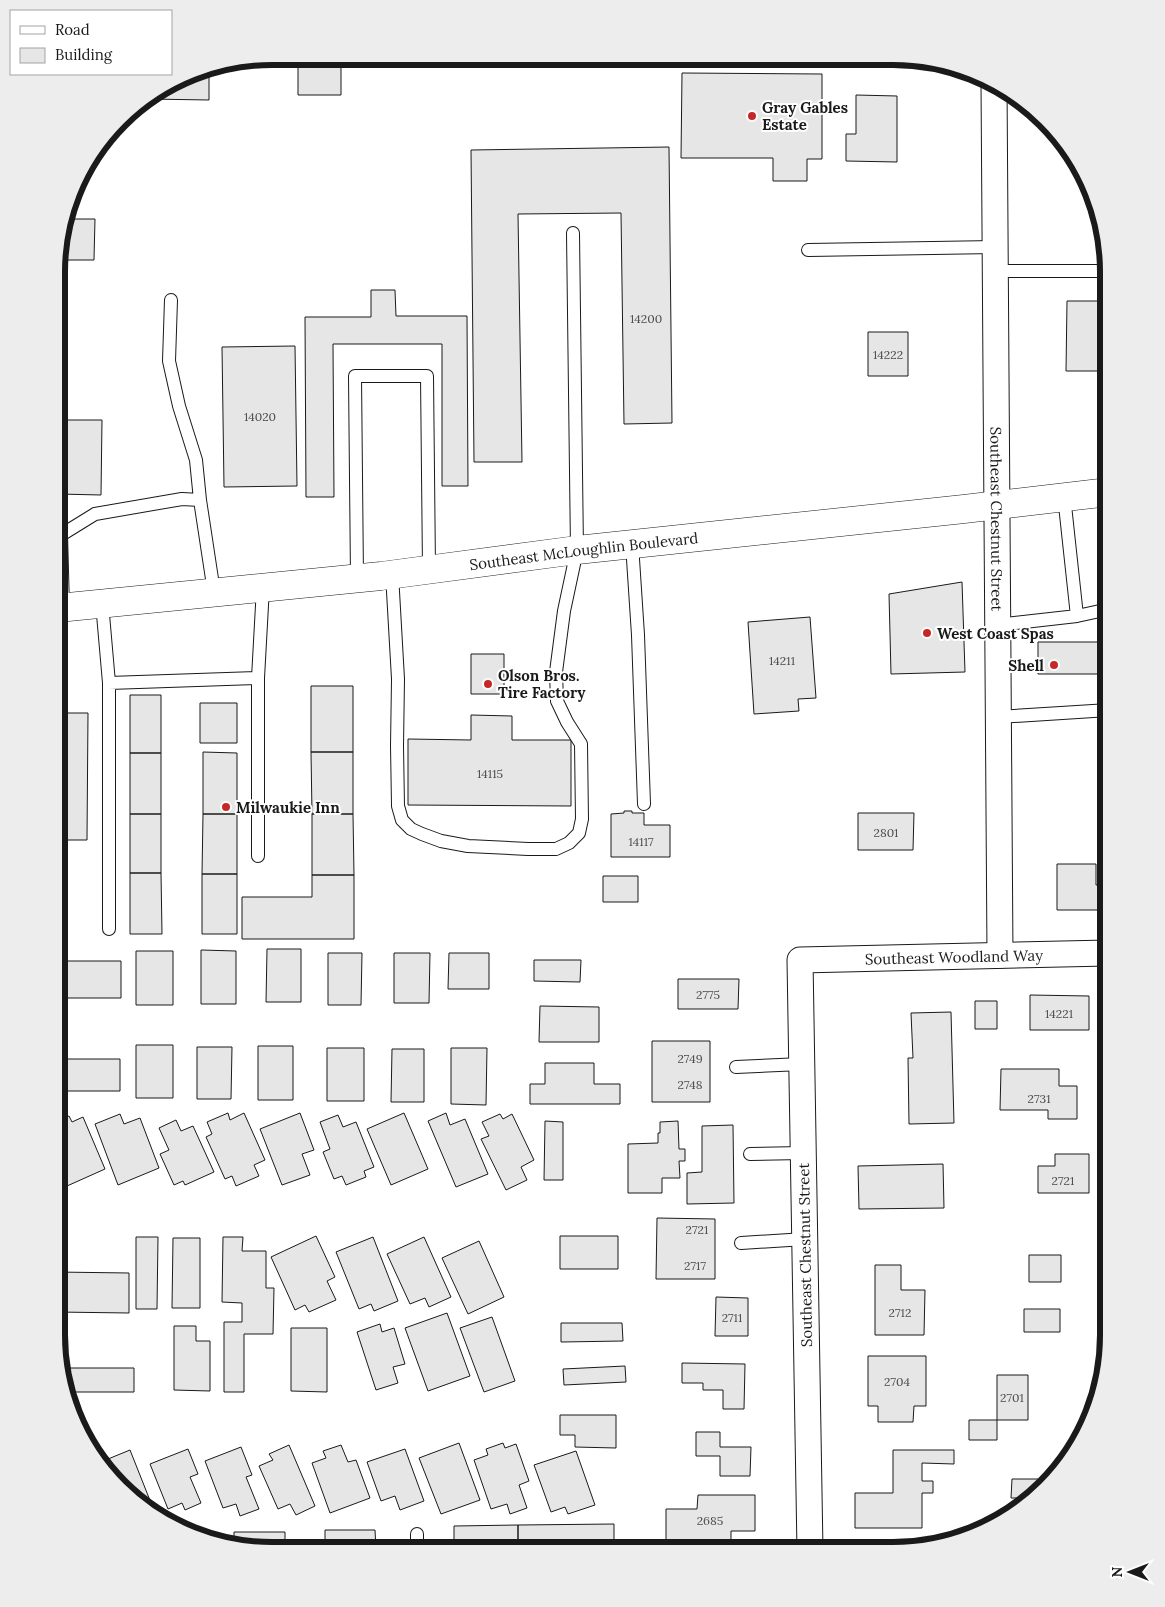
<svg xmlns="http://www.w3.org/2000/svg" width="1165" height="1607" font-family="Lora,serif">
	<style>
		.building { fill: #e6e6e6; stroke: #1a1a1a }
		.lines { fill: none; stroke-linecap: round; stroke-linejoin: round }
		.lane-casing { stroke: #1a1a1a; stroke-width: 14 }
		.street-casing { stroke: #1a1a1a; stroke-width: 27 }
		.primary-casing { stroke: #1a1a1a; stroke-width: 29 }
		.lane { stroke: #fff; stroke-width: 12 }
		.street { stroke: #fff; stroke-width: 25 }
		.primary { stroke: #fff; stroke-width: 28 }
		.poi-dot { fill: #c62828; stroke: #fff; stroke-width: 2 }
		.labels { text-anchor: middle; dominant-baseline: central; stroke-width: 4; stroke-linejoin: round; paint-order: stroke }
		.number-label { font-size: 12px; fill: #4d4d4d }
		.poi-label { font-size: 15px; font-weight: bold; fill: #1a1a1a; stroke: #fff; text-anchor: start }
		.street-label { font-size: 15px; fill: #1a1a1a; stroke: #fff }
		.rim { fill: none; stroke: #1a1a1a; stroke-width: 6 }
	</style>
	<rect width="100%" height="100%" fill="#fff"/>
	<path class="building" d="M298,56H341V95H298Z
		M209,67V100L148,99L202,68Z
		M682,73L822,74V159H807V181H773V158H681Z
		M856,95L897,96V162L846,161V134H856Z
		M669,147L672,423L624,424L621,213L518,214L522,462H474L471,150Z
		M66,219H95L94,260H58V244Z
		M371,290H395L396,316H467L468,486H442V344H333L334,497H306L305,317H371Z
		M1067,301H1109V371H1066Z
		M868,332H908V376H868Z
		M295,346L297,486L224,487L222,347Z
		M58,420H102L101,495L58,494Z
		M962,582L965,672L891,674L889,594Z
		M810,617L816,698L798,699L799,711L754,714L748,622Z
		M1038,642H1104V674H1038Z
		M471,654H504V694H471Z
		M311,686H353V752H311Z
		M130,695H161V753H130Z
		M200,703H237V743H200Z
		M57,713H88L87,840H57Z
		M471,715L512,716V740H571V806L408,805V739L471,740Z
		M203,752L237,753V814H203Z
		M311,752H353V814H312Z
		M130,753H161V814H130Z
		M624,811H632V813H644V825H670V857H611V814L624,813Z
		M858,813H914L913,850H858Z
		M130,814H161V873H130Z
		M203,814H237V874H202Z
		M312,814H353L354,875H312Z
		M1057,864H1096V885H1108V910H1057Z
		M130,873H161L162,934H130Z
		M202,874H237V934H202Z
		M312,875H354V939H242V897H312Z
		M603,876H638V902H603Z
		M267,949H301V1002H266Z
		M201,950L236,951V1004H201Z
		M136,951H173V1005H136Z
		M328,953H362L361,1005H328Z
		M394,953H430L429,1003H394Z
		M449,953H489V989H448Z
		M534,960H581L580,982L534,981Z
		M57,961H121V998H57Z
		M678,979H739L738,1009H678Z
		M1030,995L1089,996V1030H1030Z
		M975,1001H997V1029H975Z
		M540,1006L599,1007V1042H539Z
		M951,1012L954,1123L909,1124L908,1058H913L911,1013Z
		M652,1041H710V1102H652Z
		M136,1045H173V1098H136Z
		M258,1046H293V1100H258Z
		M197,1047H232L231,1099H197Z
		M327,1048H364V1101H327Z
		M451,1048H487L486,1105L451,1104Z
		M392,1049H424V1102H391Z
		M57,1059H120V1091H57Z
		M545,1063H594V1084H620V1104H530V1084H545Z
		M1001,1069H1059V1086H1077V1119H1048V1110H1000Z
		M228,1113L230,1120L244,1113L265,1160L254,1165L259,1176L236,1186L232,1176L225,1179L206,1137L212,1134L207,1122Z
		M300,1113L314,1150L302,1154L310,1175L282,1185L260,1129Z
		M404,1113L428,1169L391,1185L367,1129Z
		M446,1113L450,1125L465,1119L488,1174L456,1187L428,1121Z
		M120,1114L124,1124L140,1118L159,1168L118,1185L95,1124Z
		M500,1114L503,1119L512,1114L534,1160L521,1167L527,1180L506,1190L481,1139L489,1136L482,1122Z
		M338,1115L343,1127L356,1122L374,1167L364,1171L366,1177L346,1185L342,1176L334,1179L323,1152L330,1149L320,1122Z
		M69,1116L72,1122L83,1117L105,1169L67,1186L57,1163V1145L60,1144L57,1135V1121Z
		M176,1120L181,1131L193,1126L214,1172L185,1185L183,1181L174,1185L160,1154L169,1150L159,1128Z
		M545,1121L563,1122V1180H544Z
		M678,1121L679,1149H685V1161H679L680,1178H662V1193H628V1144L658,1143V1133H660V1122Z
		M733,1125L734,1203L687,1204V1173L702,1172V1126Z
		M1055,1154H1089V1193H1038V1166H1055Z
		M943,1164L944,1208L859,1209L858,1166Z
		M657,1218L715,1219V1279H656Z
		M316,1236L335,1277L327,1281L336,1300L309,1312L305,1305L295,1310L271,1257Z
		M560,1236H618V1269H560Z
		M136,1237H158L157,1309H136Z
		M223,1237H243L242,1251H266V1288H274L273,1334H244V1392H224V1322H242V1303L222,1302Z
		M373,1237L398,1301L374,1311L371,1304L359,1309L336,1252Z
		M424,1237L451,1297L429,1307L425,1298L410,1304L387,1254Z
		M173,1238H200V1308H172Z
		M479,1241L504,1297L468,1314L442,1258Z
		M1029,1255H1061V1282H1029Z
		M875,1265H901V1290H925L924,1335H875Z
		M56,1272L129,1273V1313L56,1312Z
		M716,1297L748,1298V1336H715Z
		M1024,1309H1060V1332H1024Z
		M447,1313L470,1376L428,1391L405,1328Z
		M492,1317L515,1381L484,1392L460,1328Z
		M561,1323H622L623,1341L561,1342Z
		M380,1324L382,1332L394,1328L405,1364L393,1367L398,1383L376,1390L357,1332Z
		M174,1326H196V1341H210V1391L174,1390Z
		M291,1328H327V1392L291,1391Z
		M868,1356H926V1406H914L913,1422H878V1406H868Z
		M682,1363L745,1364L744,1409H723V1390H703V1383H682Z
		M625,1366L626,1382L564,1385L563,1369Z
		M68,1368H134V1392H69Z
		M997,1375H1028V1420H997Z
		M560,1415H616V1448L575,1447V1435H560Z
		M969,1420H997V1440H969Z
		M696,1432H720V1447H751L750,1476H720V1456H696Z
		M459,1443L480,1500L441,1514L419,1458Z
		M503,1443L505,1448L516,1444L529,1481L519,1485L527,1508L510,1514L507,1504L491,1509L474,1460L488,1455L486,1449Z
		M289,1445L315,1506L296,1515L290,1504L278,1509L259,1466L273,1460L269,1454Z
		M341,1445L348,1462L356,1460L370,1498L330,1513L312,1463L326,1458L323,1451Z
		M241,1447L252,1475L246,1477L259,1509L240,1516L236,1504L223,1508L205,1461Z
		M188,1449L198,1474L190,1477L201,1503L185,1510L182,1503L168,1509L150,1464Z
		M405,1449L424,1501L400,1510L395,1496L381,1501L367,1462Z
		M130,1450L153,1508L147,1510L110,1477L103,1467L111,1464L108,1459Z
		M893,1450H954V1464L922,1463V1481H933V1493H922V1528H855V1493H893Z
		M576,1451L595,1505L568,1514L565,1507L551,1512L534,1465Z
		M1012,1479H1038V1495L1034,1498H1011Z
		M698,1495H755V1531H731V1545H666V1509H697Z
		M614,1524V1550H518V1525Z
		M518,1525V1550H454V1526Z
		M325,1530H375L376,1549H325Z
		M234,1532H285V1549H244L234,1545Z"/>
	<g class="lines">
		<g class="lane-casing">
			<path id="lane" d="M808,250L995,247
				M995,271H1109
				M171,300L169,361L179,406L196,460L200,500
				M1064,496L1077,616
				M632,544L638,635L644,804
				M392,574L398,679L397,746L398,806L402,820L411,829L422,834L441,841L468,846L528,849H556L569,843L579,833L582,819L581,744L567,722L557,701L556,672L564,611L577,550L573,233
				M357,578L355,376H427L429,569
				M102,603L109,683L258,678L263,587
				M63,607L61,535L95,514L182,499L200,500L214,592
				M997,625L1077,616L1109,609
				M258,678V856
				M109,683V929
				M998,717L1109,710
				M736,1067L802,1064
				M750,1154L803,1153
				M741,1243L805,1239
				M417,1534V1549"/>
		</g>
		<g class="street-casing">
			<g id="street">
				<path id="s1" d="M994,83L1000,955"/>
				<path id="s2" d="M810,1551L800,960L1108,953"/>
			</g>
		</g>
		<g class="primary-casing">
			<g id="primary">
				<path id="s3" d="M58,608L381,576L577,550L964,509L1109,492"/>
			</g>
		</g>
		<use href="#lane" class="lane"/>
		<use href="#street" class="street"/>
		<use href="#primary" class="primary"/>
	</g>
	<g class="poi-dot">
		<circle cx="752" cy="116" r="5"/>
		<circle cx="927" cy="633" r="5"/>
		<circle cx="1054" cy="665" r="5"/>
		<circle cx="488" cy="684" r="5"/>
		<circle cx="226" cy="807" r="5"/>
	</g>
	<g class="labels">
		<g class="number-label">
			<text x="646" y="318">14200</text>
			<text x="888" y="354">14222</text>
			<text x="260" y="416">14020</text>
			<text x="782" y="660">14211</text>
			<text x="490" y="773">14115</text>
			<text x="886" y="832">2801</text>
			<text x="641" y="841">14117</text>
			<text x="708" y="994">2775</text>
			<text x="1059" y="1013">14221</text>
			<text x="690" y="1058">2749</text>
			<text x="690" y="1084">2748</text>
			<text x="1039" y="1098">2731</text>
			<text x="1063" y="1180">2721</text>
			<text x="697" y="1229">2721</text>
			<text x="695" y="1265">2717</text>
			<text x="900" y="1312">2712</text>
			<text x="732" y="1317">2711</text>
			<text x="897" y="1381">2704</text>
			<text x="1012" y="1397">2701</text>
			<text x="710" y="1520">2685</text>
		</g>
		<g class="poi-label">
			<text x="762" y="107">Gray Gables<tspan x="762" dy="17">Estate</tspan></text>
			<text x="937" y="633">West Coast Spas</text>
			<text x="1044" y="665" text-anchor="end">Shell</text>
			<text x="498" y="675">Olson Bros.<tspan x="498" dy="17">Tire Factory</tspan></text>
			<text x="236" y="807">Milwaukie Inn</text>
		</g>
		<g class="street-label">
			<text stroke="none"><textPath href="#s1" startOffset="436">Southeast Chestnut Street</textPath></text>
			<text stroke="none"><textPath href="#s3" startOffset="529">Southeast McLoughlin Boulevard</textPath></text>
			<text stroke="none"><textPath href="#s2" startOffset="745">Southeast Woodland Way</textPath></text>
			<text transform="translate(805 1255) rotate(-91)">Southeast Chestnut Street</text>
		</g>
	</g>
	<path d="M0 0H1165V1607H0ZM272 65H893A207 207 0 0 1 1100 272V1335A207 207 0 0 1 893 1542H272A207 207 0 0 1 65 1335V272A207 207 0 0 1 272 65Z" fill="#ededed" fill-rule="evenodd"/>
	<path class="rim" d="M272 65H893A207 207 0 0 1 1100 272V1335A207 207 0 0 1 893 1542H272A207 207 0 0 1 65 1335V272A207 207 0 0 1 272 65Z"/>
	<rect x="10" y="10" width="162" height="65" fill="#ffffff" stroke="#a3a3a3"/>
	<rect x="20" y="26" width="25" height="8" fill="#ffffff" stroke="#a3a3a3"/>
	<text x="55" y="35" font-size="15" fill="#1a1a1a">Road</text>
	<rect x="20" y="48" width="25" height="15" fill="#e6e6e6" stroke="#a3a3a3"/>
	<text x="55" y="60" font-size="15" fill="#1a1a1a">Building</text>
	<g transform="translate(1130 1572) rotate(270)" stroke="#ffffff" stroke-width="4" paint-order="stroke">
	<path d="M0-4L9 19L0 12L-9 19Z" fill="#1a1a1a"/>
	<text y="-8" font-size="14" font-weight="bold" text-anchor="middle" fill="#1a1a1a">N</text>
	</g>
</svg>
